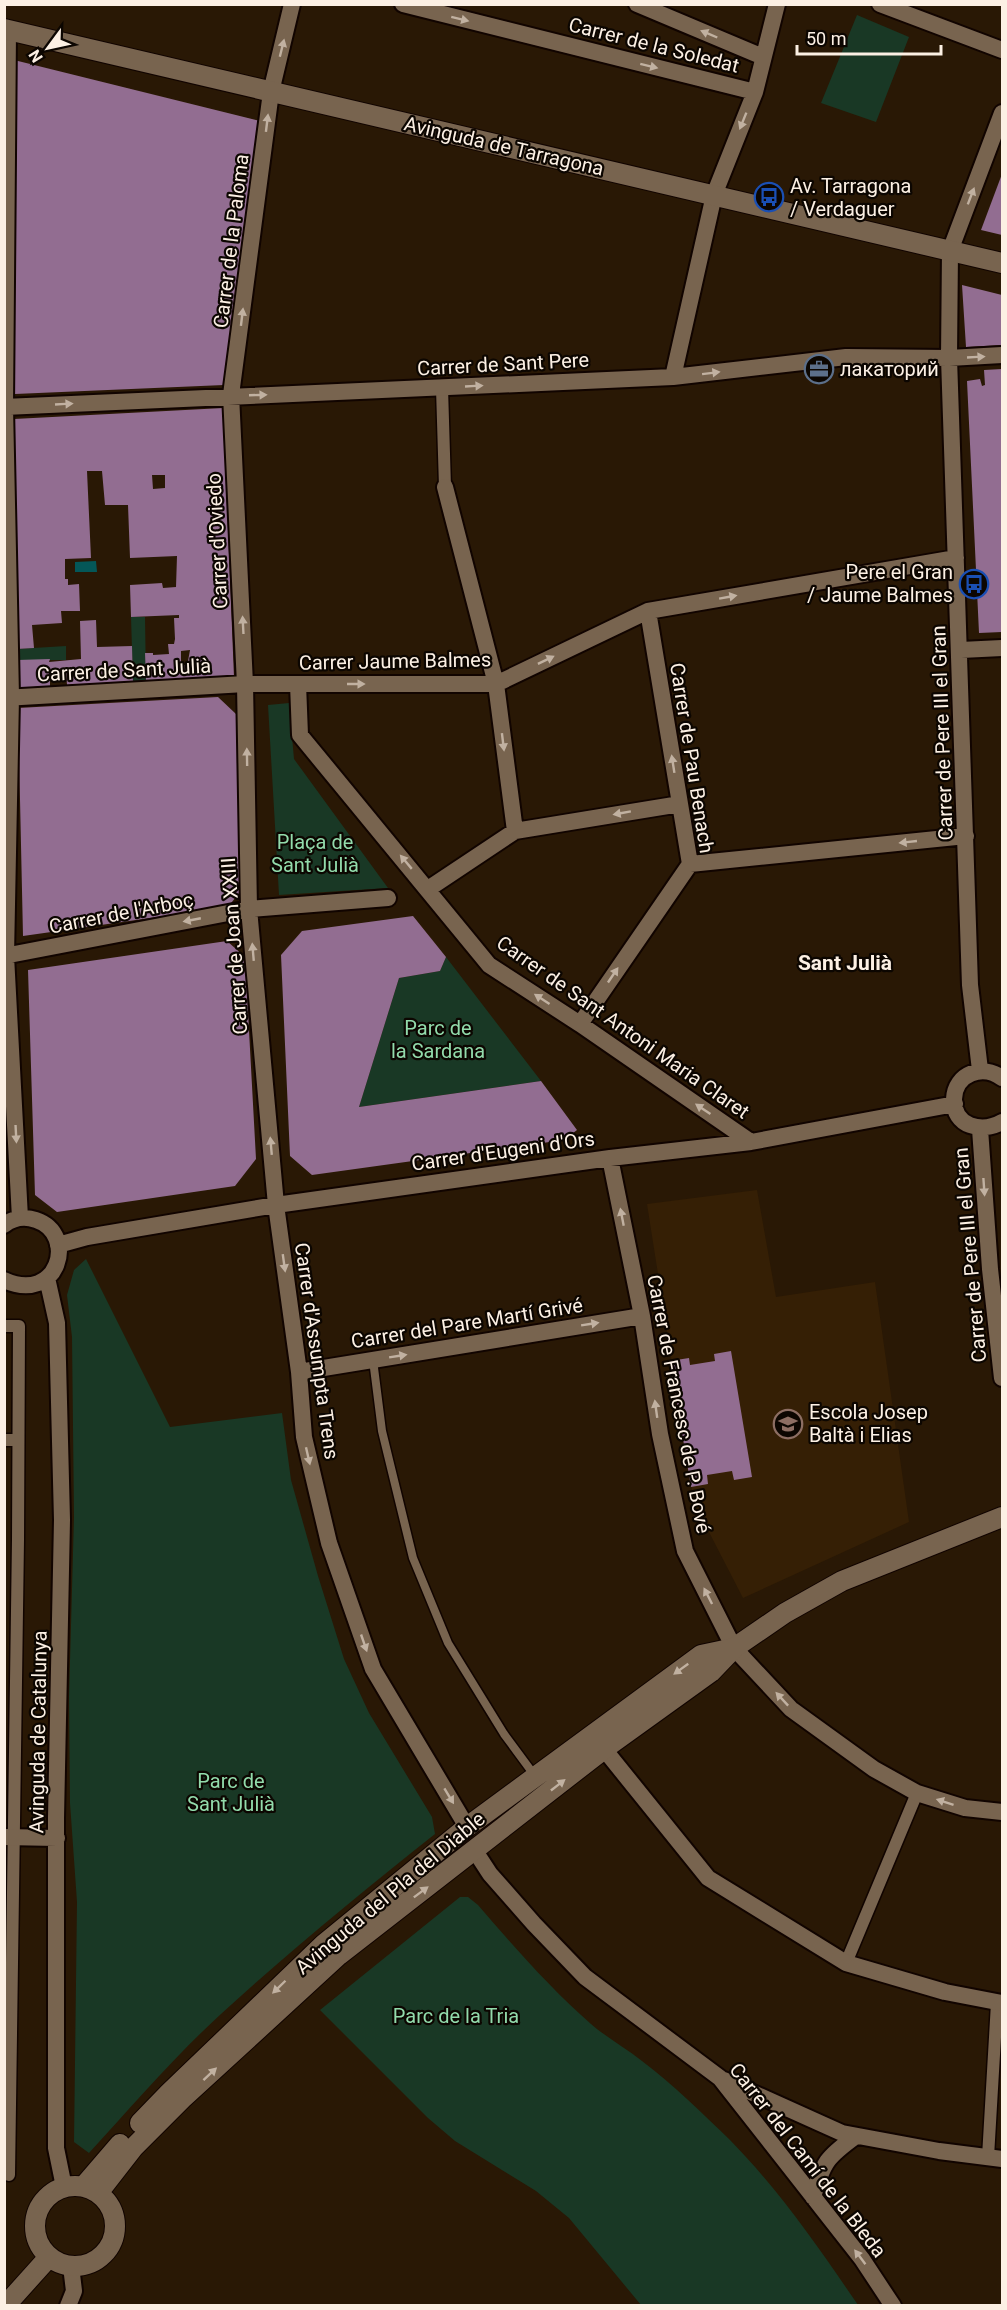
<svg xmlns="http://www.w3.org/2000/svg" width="1007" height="2310" font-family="Roboto,sans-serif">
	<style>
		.built { fill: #351f05 }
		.green { fill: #193825 }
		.water { fill: #045758 }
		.building { fill: #926d91; fill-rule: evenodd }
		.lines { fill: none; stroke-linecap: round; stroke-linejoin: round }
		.service-casing { stroke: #110400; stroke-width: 11 }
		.pedestrian-casing { stroke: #110400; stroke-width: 15 }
		.minor-casing { stroke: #110400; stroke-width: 20 }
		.tertiary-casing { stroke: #110400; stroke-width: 22 }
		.service { stroke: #78644f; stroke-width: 8 }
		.pedestrian { stroke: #78644f; stroke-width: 12 }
		.minor { stroke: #78644f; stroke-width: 16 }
		.tertiary { stroke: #78644f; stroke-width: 20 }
		.oneway { fill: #c1b1a1 }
		.labels { text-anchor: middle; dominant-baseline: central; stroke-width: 4.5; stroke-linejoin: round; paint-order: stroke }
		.street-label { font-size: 20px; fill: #fcf0e4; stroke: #0c0601 }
		.poi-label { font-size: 20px; fill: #fcf0e4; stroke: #0c0601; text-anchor: start }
		.park-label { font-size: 20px; fill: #92dbab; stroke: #0c0601 }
		.neighbourhood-label { font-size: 21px; font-weight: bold; fill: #fcf0e4; stroke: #0c0601 }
	</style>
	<rect width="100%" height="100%" fill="#291805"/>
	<path class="built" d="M757,1190L776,1297L875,1282L909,1522L743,1598L694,1503L647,1204Z"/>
	<path class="green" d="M857,15L909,37L876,122L821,103Z
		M131,617H145L146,681L133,682Z
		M66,646V660H17V649Z
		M289,703L294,759L388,888L279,895L268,705Z
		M446,957L541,1081L359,1107L399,978L440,971Z
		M86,1259L170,1427L282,1413L291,1480L318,1576L344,1659L369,1713L432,1817L435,1834C362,1892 290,1951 221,2014C174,2057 132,2106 89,2153L74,2142L77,1902L70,1803L69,1697L74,1517L72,1337L67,1295L74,1270Z
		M460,1897H468L478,1905C514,1947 550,1988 591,2024C607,2038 626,2048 642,2061C674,2085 702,2113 730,2140C779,2190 819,2248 858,2305H641L569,2218L536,2191L455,2141L428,2118L320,2010Z"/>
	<path class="water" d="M96,561L97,572H75V562Z"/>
	<path class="building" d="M14,60L260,121L224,385L15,394Z
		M1002,174V235L981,230Z
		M962,285L1002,295V345L966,347Z
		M1002,369V632L979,633L967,381L980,379L982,386L985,385L984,370Z
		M223,408L234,677L146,681L145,653H153V655L169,654L168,644H174L175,639L174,618H179V615L131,617L130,585L162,583L163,588L176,587L177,556L130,558L128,505H105L102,471H87L91,558L65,559V579H68V585L79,584L80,611H61L62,623L32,625L34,648L17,649L14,419ZM152,475H165V488L153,489ZM190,650L188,661H190V665H181V651Z
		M96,620L97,647L132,646L133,682L67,685L66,671L50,672V686L18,688L17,660L50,659L49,662L81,659L80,621Z
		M218,697L236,714L243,888L228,907L23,936L18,708Z
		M413,916L446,957L440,971L399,978L359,1107L541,1081L577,1130L564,1140L312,1175L290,1156L281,955L302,931Z
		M227,941L245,957L256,1159L235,1186L57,1212L35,1195L28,970Z
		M731,1351L752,1477L734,1480L732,1471L707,1475L708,1484L691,1487L670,1361L689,1358L690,1365L715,1361L714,1354Z"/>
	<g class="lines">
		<g class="service-casing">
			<path id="service" d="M373,1360L382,1431L413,1558L448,1643L504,1734L535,1776"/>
		</g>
		<g class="pedestrian-casing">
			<path id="pedestrian" d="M442,388L445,487
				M4,1326H19L18,1540L9,2175
				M4,1440H18
				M846,1963L917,1793
				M988,2157L997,2003"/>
		</g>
		<g class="minor-casing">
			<path id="minor" d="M292,4L271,92L231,395L245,684L249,909L276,1205L299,1372L304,1437L329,1543L373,1669L467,1827
				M403,4L755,92
				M637,4L763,57
				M880,4L1002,50
				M8,30L5,407L11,697L6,956L20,1218
				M673,377L714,195L755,92L777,4
				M4,407L673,377L846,357L949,358L1002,355
				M445,487L496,684L515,831
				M961,650L1002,648
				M298,684L300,735L489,965L580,1024L751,1142
				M4,698L245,684H496L648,611L956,558
				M690,864L966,836
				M428,889L515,831L680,804
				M4,956L249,909L388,898
				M580,1024L690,864L648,611
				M980,1070L970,985L949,358L950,251L1002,113
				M1002,1078C983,1064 955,1073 954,1099C953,1127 982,1133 1002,1122
				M980,1129L990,1269L1002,1378
				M610,1158L642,1316L660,1434L685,1551L734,1648L791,1709L874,1769L917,1793L965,1808L1002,1812
				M4,1225C13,1218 25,1216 36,1220C78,1234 59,1305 4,1280
				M58,1245L87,1237L276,1205L610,1158L751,1142L955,1104
				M47,1278L57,1323L62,1520L56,1818V2148L64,2187
				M299,1372L642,1316
				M604,1749L708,1878L846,1963L945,1992L1002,2003
				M4,1837L57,1838
				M475,1851L490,1874L534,1924L585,1977L720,2078L862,2259L893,2306
				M724,2080L842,2133L939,2151L1002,2159
				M813,2197C823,2162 827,2157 856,2136
				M68,2306L74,2291L71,2266"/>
		</g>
		<g class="tertiary-casing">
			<path id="tertiary" d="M4,29L1002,263
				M140,2123L169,2093L324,1944L467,1827L701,1655L734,1648
				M35 2226a40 40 0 1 1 80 0a40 40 0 1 1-80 0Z
				M83,2187L120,2144
				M98,2193L133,2148L182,2099L339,1955L604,1749L711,1672L734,1648L785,1613L842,1581L1002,1517
				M5,2306L49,2257"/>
		</g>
		<use href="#service" class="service"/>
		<use href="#pedestrian" class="pedestrian"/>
		<use href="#minor" class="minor"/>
		<use href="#tertiary" class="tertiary"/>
	</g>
	<defs><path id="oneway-solid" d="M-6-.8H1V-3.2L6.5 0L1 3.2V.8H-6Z" transform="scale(1.5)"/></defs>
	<g class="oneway">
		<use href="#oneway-solid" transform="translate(460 19) rotate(14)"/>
		<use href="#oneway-solid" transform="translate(709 34) rotate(-157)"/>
		<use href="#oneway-solid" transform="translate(282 48) rotate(-76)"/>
		<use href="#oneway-solid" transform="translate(649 66) rotate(14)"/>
		<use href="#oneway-solid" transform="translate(743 121) rotate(112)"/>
		<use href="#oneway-solid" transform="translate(267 123) rotate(-83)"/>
		<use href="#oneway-solid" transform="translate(971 196) rotate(-69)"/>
		<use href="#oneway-solid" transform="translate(242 317) rotate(-83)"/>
		<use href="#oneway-solid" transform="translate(976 357) rotate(-3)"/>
		<use href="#oneway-solid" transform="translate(711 373) rotate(-7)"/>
		<use href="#oneway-solid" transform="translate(474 386) rotate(-3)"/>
		<use href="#oneway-solid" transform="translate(258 395) rotate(-2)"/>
		<use href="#oneway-solid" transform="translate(64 404) rotate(-3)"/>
		<use href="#oneway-solid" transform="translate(728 597) rotate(-10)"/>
		<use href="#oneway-solid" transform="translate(243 625) rotate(-93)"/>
		<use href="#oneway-solid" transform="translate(546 660) rotate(-26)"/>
		<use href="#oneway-solid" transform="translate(356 684)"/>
		<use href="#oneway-solid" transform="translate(503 742) rotate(83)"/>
		<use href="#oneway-solid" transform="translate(247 757) rotate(-91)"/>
		<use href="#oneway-solid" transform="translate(673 764) rotate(-99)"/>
		<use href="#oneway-solid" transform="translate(622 813) rotate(170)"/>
		<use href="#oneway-solid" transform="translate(908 842) rotate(174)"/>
		<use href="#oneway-solid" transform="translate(406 862) rotate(-130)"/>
		<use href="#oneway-solid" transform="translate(192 920) rotate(169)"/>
		<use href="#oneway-solid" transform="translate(253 952) rotate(-95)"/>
		<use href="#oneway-solid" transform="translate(613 975) rotate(-56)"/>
		<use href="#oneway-solid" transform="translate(542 999) rotate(-147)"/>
		<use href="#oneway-solid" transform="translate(703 1109) rotate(-146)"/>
		<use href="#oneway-solid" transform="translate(16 1134) rotate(87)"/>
		<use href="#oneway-solid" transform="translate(271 1146) rotate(-95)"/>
		<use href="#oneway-solid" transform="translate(984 1187) rotate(86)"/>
		<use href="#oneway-solid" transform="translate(622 1217) rotate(-101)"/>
		<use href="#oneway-solid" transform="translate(284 1263) rotate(82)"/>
		<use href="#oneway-solid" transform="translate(590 1324) rotate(-9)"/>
		<use href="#oneway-solid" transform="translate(398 1356) rotate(-9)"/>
		<use href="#oneway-solid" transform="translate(656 1409) rotate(-98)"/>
		<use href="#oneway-solid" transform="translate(308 1456) rotate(77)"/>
		<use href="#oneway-solid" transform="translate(708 1596) rotate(-117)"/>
		<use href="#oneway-solid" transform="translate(364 1643) rotate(71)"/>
		<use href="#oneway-solid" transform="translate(681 1669) rotate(144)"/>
		<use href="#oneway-solid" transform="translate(782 1699) rotate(-133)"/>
		<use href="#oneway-solid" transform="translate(558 1785) rotate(-38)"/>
		<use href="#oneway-solid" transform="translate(449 1796) rotate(59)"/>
		<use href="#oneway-solid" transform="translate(945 1802) rotate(-162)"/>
		<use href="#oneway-solid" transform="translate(421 1892) rotate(-37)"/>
		<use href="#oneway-solid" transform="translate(279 1987) rotate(136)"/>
		<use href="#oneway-solid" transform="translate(210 2074) rotate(-43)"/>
		<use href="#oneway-solid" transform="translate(860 2257) rotate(-127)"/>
	</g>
	<defs>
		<g id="bus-ring" transform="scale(1.5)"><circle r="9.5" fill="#0c0601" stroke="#1a4fb4" stroke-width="1.5"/><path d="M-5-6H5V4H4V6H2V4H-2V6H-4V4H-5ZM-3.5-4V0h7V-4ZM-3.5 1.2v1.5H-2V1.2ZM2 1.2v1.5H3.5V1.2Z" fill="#1a4fb4"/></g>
		<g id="office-ring" transform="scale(1.5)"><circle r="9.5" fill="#0c0601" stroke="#5c6f8a" stroke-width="1.5"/><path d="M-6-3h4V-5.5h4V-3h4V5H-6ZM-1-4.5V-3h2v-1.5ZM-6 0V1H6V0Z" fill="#5c6f8a"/></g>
		<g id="school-ring" transform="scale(1.5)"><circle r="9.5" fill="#0c0601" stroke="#8d6e63" stroke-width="1.5"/><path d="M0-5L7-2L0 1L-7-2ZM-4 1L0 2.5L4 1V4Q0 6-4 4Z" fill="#8d6e63"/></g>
	</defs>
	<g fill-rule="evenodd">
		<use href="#bus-ring" x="769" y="197"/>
		<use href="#office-ring" x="819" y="369"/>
		<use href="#bus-ring" x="974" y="584"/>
		<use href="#school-ring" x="788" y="1424"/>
	</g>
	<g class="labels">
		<g class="street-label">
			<text transform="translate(654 45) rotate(14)">Carrer de la Soledat</text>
			<text transform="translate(504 146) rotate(13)">Avinguda de Tarragona</text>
			<text transform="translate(231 241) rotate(-83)">Carrer de la Paloma</text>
			<text transform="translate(503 364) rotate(-3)">Carrer de Sant Pere</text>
			<text transform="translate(217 541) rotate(-93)">Carrer d'Oviedo</text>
			<text transform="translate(395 661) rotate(-1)">Carrer Jaume Balmes</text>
			<text transform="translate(124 670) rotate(-3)">Carrer de Sant Julià</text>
			<text transform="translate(942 733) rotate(-92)">Carrer de Pere III el Gran</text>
			<text transform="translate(692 758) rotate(81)">Carrer de Pau Benach</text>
			<text transform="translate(121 913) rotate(-11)">Carrer de l'Arboç</text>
			<text transform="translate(234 946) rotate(-94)">Carrer de Joan XXIII</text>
			<text transform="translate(623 1027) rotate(35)">Carrer de Sant Antoni Maria Claret</text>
			<text transform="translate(503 1151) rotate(-8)">Carrer d'Eugeni d'Ors</text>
			<text transform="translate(970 1255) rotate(-95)">Carrer de Pere III el Gran</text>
			<text transform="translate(467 1323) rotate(-9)">Carrer del Pare Martí Grivé</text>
			<text transform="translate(317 1351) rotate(82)">Carrer d'Assumpta Trens</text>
			<text transform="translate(679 1404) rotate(79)">Carrer de Francesc de P. Bové</text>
			<text transform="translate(38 1732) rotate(-89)">Avinguda de Catalunya</text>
			<text transform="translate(390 1893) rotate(-40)">Avinguda del Pla del Diable</text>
			<text transform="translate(808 2160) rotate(52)">Carrer del Camí de la Bleda</text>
		</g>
		<g class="poi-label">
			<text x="790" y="186">Av. Tarragona<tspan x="790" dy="23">/ Verdaguer</tspan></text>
			<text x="840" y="369">лакаторий</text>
			<text x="953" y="572" text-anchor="end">Pere el Gran<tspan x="953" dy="23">/ Jaume Balmes</tspan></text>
			<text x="809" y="1412">Escola Josep<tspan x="809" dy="23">Baltà i Elias</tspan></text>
		</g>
		<g class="park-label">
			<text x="315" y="842">Plaça de<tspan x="315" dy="23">Sant Julià</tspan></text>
			<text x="438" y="1028">Parc de<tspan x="438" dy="23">la Sardana</tspan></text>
			<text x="231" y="1781">Parc de<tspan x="231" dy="23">Sant Julià</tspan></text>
			<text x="456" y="2016">Parc de la Tria</text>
		</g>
		<g class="neighbourhood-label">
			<text x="845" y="963">Sant Julià</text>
		</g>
	</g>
	<rect width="1007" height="2310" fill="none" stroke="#fcf0e4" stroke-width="12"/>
	<g transform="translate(48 48) rotate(237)" stroke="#0c0601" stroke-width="4.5" paint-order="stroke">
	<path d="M0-4.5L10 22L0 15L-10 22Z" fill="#fcf0e4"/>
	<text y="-9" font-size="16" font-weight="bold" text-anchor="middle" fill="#fcf0e4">N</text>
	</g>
	<path d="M797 45v9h144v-9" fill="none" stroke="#fcf0e4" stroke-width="3"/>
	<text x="806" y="45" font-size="18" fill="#fcf0e4" stroke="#0c0601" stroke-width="4.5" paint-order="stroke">50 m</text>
</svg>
